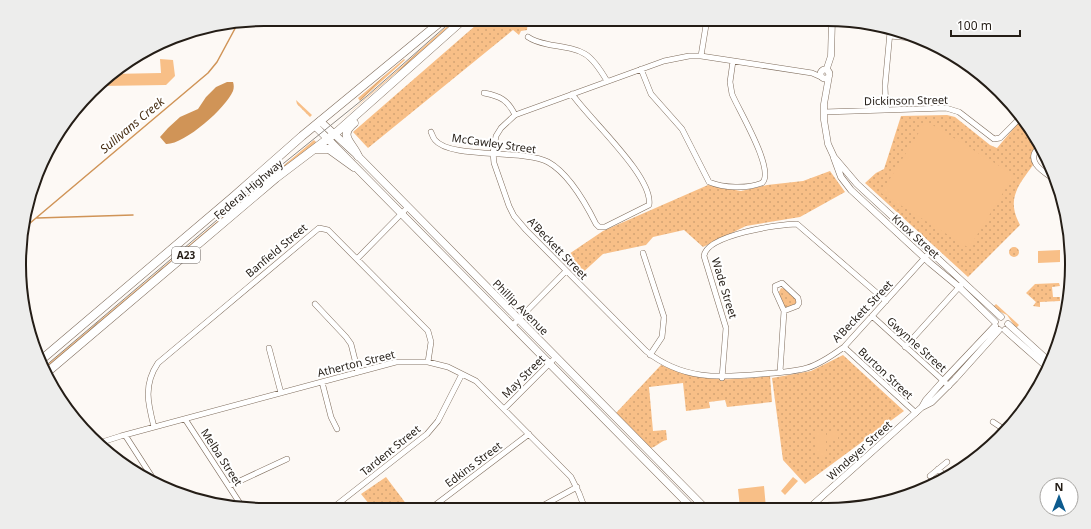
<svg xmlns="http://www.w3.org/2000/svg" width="1091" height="529" font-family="'Noto Sans',sans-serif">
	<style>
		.grass { fill: url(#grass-dots) }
		.garden { fill: url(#garden-furrows) }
		.pitch { fill: #f8bf87 }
		.water { fill: #d09457 }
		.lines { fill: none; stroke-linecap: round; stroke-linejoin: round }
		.stream { stroke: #d09457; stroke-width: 1.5 }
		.minor-casing { stroke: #7e6c5c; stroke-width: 6 }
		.tertiary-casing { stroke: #7e6c5c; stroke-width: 7 }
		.secondary-casing { stroke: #7e6c5c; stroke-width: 8 }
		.trunk-casing { stroke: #7e6c5c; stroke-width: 9 }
		.minor { stroke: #fff; stroke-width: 5 }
		.tertiary { stroke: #fff; stroke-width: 6 }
		.secondary { stroke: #fff; stroke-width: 7 }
		.trunk { stroke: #fff; stroke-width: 8 }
		.tram { stroke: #8f8a84; stroke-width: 1 }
		.labels { text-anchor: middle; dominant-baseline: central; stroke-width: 4; stroke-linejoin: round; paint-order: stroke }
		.shield { fill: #fff; stroke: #66615c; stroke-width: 1 }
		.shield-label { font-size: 10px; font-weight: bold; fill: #241d16 }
		.street-label { font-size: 11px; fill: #241d16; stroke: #fff }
		.water-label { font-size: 12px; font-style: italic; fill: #482f14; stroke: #fff }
		.rim { fill: none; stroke: #241d16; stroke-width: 2 }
	</style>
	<defs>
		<pattern id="grass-dots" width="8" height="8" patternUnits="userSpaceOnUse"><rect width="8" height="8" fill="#f8bf87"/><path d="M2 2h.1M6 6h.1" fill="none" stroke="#d4a474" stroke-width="1.8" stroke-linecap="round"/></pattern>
		<pattern id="garden-furrows" width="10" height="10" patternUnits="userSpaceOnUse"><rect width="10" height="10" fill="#f8bf87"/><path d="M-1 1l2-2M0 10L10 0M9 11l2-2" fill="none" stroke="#d4a474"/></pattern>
	</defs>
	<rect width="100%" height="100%" fill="#fdf9f5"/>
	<path class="grass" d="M483,19H528L527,30L521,31L519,35L513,30L368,148L353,132Z
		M296,100L312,115L310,117L297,104Z
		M947,115L955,117L990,145L997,148L1020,121L1037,147L1031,154L1033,165C1018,186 1006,199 1020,225L968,277L865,183L876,173L884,169L901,116Z
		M830,171L845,192L800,217L746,226L703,247L684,230L653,237L646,245L603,254L580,275L563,258L603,231L708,185L741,191L767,185L803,181Z
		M1009 252a5 5 0 1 1 10 0a5 5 0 1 1-10 0Z
		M1059,283L1060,286L1052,287L1053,297H1060V301L1040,302V307L1033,306L1036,302L1026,293L1035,284Z
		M781,288L786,289L797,300L796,304L787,307H783L779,292Z
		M996,304L1019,325L1016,328L1007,315L992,308Z
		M843,355L904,411L805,484L783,460L772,378L811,371Z
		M661,365C702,382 727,381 770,376L772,402L727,407L725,400L709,402L710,408L686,411L683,383L649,387L653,431L666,430L667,440C660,441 657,447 650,448L616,413Z
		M386,477L410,509L374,510L361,494Z"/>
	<path class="garden" d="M455,19H457L404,68L397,72L339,122Z
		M404,59L405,60L360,101L358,98Z
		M314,140L316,142L314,146L44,371L43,368Z"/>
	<path class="pitch" d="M160,59L173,60L175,76L166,85L100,86L111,74L161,73Z
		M926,121L1014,175L969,248L881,193Z
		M1060,250V262L1038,263V251Z
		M826,431V455H815V432Z
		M828,431H838V441H828Z
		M793,477L798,481L785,495L781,491Z
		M764,486L766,508H740L738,489Z"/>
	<path class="water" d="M227,82H233C234,85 234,88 233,91C226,108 184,145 166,144L160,137L168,128L180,117L198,109L206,97L216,87Z"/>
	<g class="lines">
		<path class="stream" d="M37,218L133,215
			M23,229L208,73L217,62L238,23"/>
		<g class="minor-casing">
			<path id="minor" d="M890,36L922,39
				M528,37C535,42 542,43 551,45C584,50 590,52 607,81
				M701,56L707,19
				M641,69L651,94L682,129L709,182C724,188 746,189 762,183C776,171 738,109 732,94L730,82L733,61
				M821,77L812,73L701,56H689L664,61L515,115L501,128L496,136L493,153L494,163L509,206L514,216L526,230L646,351C682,380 718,378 762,374C776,373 793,372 807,368C820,364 833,355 844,347L930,252
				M484,93C500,96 508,100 515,115
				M886,110L885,86L890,32
				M824,112L946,108L959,112L994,139L1000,138L1019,119
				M431,132C432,134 433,138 435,140C450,159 524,149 548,162C568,173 586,204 596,224L599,227H605L649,205C654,177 588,118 572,94
				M1038,148C1025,162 1044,172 1055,180
				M643,253L664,317L662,337L650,355
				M357,259L408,207
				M315,304L346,337L351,344L358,372
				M872,316L949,386
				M512,326L566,271
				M844,347L916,413
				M905,347L961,285
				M269,348L281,393
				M780,372L784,311L775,291V286L782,283L798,298L799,303L797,306L784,311
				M722,378L726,328L704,256C706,235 779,224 797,224L886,301
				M322,382L331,417L337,429
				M504,409L556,357
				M185,419L241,505
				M993,422L1005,430
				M154,427C148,404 143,385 158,363L319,228L328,230L428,331L431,342L428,362
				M125,435L154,480
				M99,443L121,436L396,362H428L448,367L476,381L571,477L579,493L585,509
				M938,469L946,477
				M930,476L947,462
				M229,486L287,459
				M430,509L529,434
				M537,509L577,487
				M330,510L427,434L438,421L462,374"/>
		</g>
		<g class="tertiary-casing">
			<path id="tertiary" d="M820.5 74a4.5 4.5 0 1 1 9 0a4.5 4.5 0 1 1-9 0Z
				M828,72L827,68L831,56L832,20
				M829,76L824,104V120L828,144L834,157L857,184L1001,317
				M834,158L841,177L851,190L930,263L959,287L995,322
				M1008,324L1051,363
				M1005,330L1048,368
				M922,407L926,400L943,381L995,326
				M809,508L922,407L932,402L955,379L999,330"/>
		</g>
		<g class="secondary-casing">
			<path id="secondary" d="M320,121L358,156L705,508
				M315,126L692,508"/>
		</g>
		<g class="trunk-casing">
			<path id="trunk" d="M354,123C338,136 352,142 358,156
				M315,149H329L354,167
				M41,360L233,197L302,136L444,19
				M45,374L276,178L338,131L464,19"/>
		</g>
		<use href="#minor" class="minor"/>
		<use href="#tertiary" class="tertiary"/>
		<use href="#secondary" class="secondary"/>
		<use href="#trunk" class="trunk"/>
		<path class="tram" d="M43,368L284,163L367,96L454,19"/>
	</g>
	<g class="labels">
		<rect class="shield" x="172" y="247" width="28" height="16" rx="3"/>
		<g class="shield-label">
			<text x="186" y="255">A23</text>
		</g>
		<g class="street-label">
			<text transform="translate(906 100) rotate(-1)">Dickinson Street</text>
			<text transform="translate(494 143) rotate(8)">McCawley Street</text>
			<text transform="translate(248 189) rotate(-40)">Federal Highway</text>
			<text transform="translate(916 236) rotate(42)">Knox Street</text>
			<text transform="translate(558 248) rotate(46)">A'Beckett Street</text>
			<text transform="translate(276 250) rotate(-40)">Banfield Street</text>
			<text transform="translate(725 288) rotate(73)">Wade Street</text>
			<text transform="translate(521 307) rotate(45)">Phillip Avenue</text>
			<text transform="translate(862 311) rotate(-46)">A'Beckett Street</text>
			<text transform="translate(917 344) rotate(42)">Gwynne Street</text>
			<text transform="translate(356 363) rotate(-14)">Atherton Street</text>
			<text transform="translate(886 373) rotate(43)">Burton Street</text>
			<text transform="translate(523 376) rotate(-45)">May Street</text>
			<text transform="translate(390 450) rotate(-39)">Tardent Street</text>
			<text transform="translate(859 450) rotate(-42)">Windeyer Street</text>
			<text transform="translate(222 457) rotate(57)">Melba Street</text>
			<text transform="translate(473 464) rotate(-37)">Edkins Street</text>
		</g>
		<g class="water-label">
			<text transform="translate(132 125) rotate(-40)">Sullivans Creek</text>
		</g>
	</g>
	<path d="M0 0H1091V529H0ZM264 26H827A238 238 0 0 1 1065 264V265A238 238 0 0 1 827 503H264A238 238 0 0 1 26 265V264A238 238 0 0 1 264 26Z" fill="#ededec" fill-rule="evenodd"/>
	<path class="rim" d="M264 26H827A238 238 0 0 1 1065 264V265A238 238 0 0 1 827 503H264A238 238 0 0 1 26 265V264A238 238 0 0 1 264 26Z"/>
	<g transform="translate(1059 497)"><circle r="19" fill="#ffffff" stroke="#a7a5a2"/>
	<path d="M0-3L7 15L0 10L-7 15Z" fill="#0d5b8e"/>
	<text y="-6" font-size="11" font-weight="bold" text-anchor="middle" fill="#241d16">N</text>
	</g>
	<path d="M951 30v6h69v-6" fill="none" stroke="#241d16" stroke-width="2"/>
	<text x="957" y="30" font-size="12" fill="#241d16" stroke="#ffffff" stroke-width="3" paint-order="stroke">100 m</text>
</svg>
